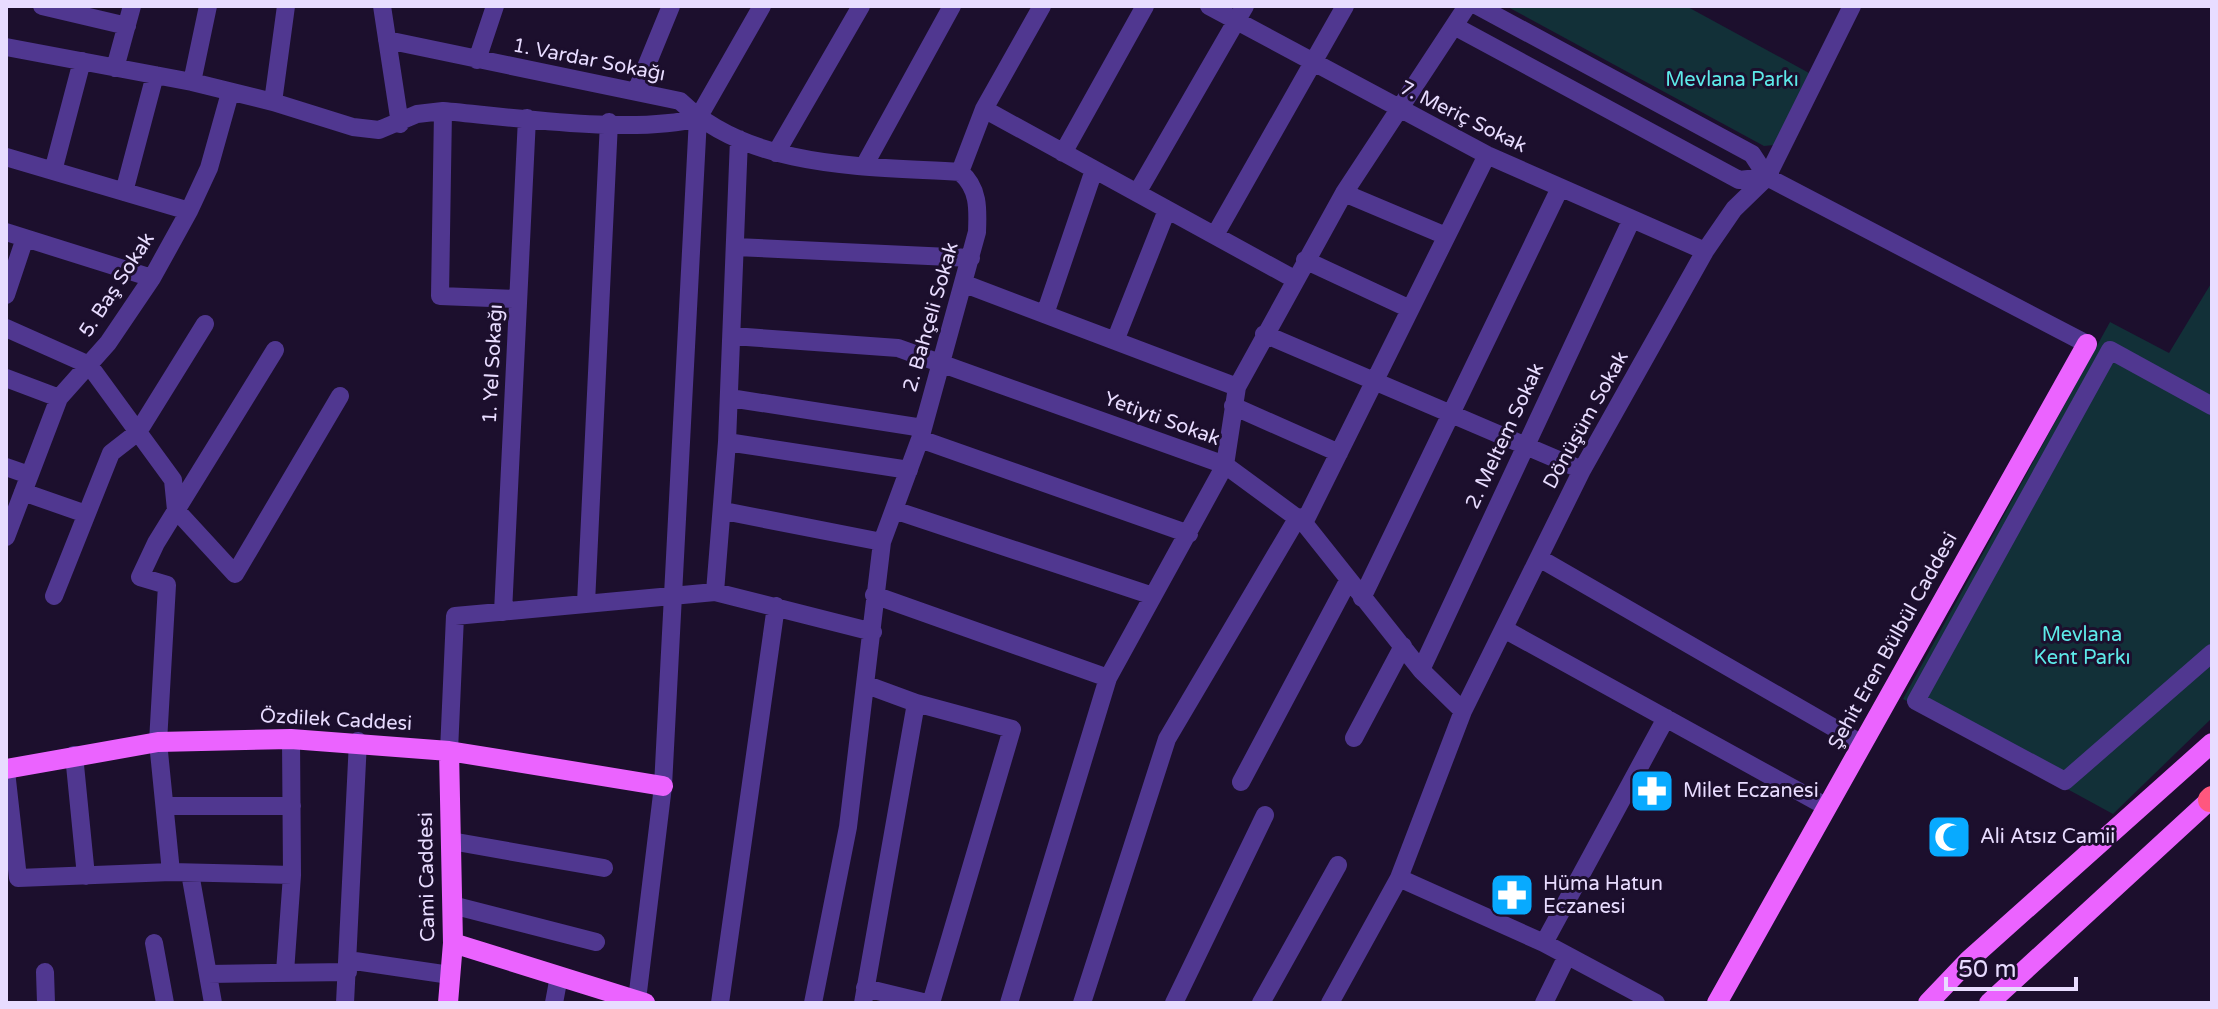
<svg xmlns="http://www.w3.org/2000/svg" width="2218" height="1009" font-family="'Varela Round',sans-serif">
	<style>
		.green { fill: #123038 }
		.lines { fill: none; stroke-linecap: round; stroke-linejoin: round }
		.minor { stroke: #503790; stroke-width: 18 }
		.major { stroke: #eb63ff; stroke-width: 20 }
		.highway { stroke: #ff577e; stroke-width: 24 }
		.labels { text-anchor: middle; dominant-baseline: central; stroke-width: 6; stroke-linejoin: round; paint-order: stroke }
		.street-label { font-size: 20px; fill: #e8dcff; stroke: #1c0f2d }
		.park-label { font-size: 20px; fill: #5deae9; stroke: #1c0f2d }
		.poi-label { font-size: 20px; fill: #e8dcff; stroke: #1c0f2d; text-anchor: start }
	</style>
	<rect width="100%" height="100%" fill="#1c0f2d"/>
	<path class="green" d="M1506,6H1686L1809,73L1774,145L1764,146Z
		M2212,282V718L2113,814L1903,699L2110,322L2169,353Z"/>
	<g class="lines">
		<path class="minor" d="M42,6L127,26
			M382,6L400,124
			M1209,6L1487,155L1705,251
			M1478,6L1752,154L1767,177L2087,344
			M1456,27L1739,180L1767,177
			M387,40L680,101C752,170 866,166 960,172
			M6,47L192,82L273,102L353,127L379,130L417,114L443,111C512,117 633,135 698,118
			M477,60L495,6
			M115,68L132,6
			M192,82L208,6
			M637,89L671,6
			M273,102L286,6
			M984,109L1294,279
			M443,111L440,296L518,299
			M776,153L861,6
			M1063,153L1145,6
			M6,157L189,211
			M864,166L952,6
			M53,171L82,61
			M124,192L155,75
			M1137,193L1245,6
			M1344,193L1446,236
			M6,232L152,278
			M1215,235L1345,6
			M735,247L971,258
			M1305,260L1410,309
			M965,284L1237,387
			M6,295L25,238
			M1045,314L1094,170
			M6,328L89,365L173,480L176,510L235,574L340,396
			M1264,334L1582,470
			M732,336L898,348L1225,465L1304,523L1421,670L1463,711
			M1115,341L1167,210
			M6,378L59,398
			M730,398L923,428
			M1233,406L1339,453
			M2212,406L2110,350L1916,701L2065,781L2212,653
			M920,439L1189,534
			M727,442L909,470
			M6,467L29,475
			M23,492L86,514
			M894,510L1153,596
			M724,511L882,542
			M1304,523L1487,155
			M6,537L59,398L108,343L152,278L189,211L209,168L230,93
			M1539,558L1862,744
			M715,592L727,442L739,139
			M874,595L1108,678
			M54,596L111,453L138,432L205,324
			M1362,598L1560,188
			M586,603L609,122
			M503,612L527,118
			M1504,629L1827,807
			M1421,670L1631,221
			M867,685L916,703L1012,729L931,1003
			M1354,738L1403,646
			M449,751L455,616L715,592L873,632
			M74,755L86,876
			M6,771L18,878L171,872L292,875
			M1241,782L1348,581
			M165,806H292
			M451,841L604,868
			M171,872L158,742L167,585L140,577L156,543L275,350
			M190,873L213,1003
			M1399,878L1544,943L1656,1003
			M452,905L596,942
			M154,943L165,1003
			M1544,943L1666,718
			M348,960L450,975
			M45,972L46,1003
			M285,972L292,875L291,739
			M208,974L348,972
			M865,988L927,1003
			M637,1000L663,786L698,118L762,6
			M345,1003L358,741
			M554,1003L559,976
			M720,1003L776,606
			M813,1003L848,827L882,542L920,439L977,232C978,209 979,188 960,172L984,109L1042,6
			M863,1003L916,703
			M1009,1003L1108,678L1225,465L1237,387L1344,193L1467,6
			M1082,1003L1167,739L1298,517
			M1174,1003L1265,815
			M1261,1003L1338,865
			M1330,1003L1399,878L1463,711L1582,470L1705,251L1734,209L1767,177L1852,6
			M1544,1003L1567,956"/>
		<path class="major" d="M6,769L158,742L291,739L449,751L663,786
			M453,943L645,1003
			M448,1003L453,943L449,751
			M1717,1003L2087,344
			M1928,1003L1969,960L2212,743
			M1989,1003L2212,798"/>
		<path class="highway" d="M2210,800L2212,798"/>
	</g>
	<defs>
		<g id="pharmacy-square" transform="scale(2.3)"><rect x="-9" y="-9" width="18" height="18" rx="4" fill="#08aaff" stroke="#1c0f2d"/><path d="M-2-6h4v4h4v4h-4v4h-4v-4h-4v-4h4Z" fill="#fff"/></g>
		<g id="mosque-square" transform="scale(2.3)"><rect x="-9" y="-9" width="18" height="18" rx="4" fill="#08aaff" stroke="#1c0f2d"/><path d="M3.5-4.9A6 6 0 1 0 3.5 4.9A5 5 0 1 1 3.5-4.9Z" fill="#fff"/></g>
	</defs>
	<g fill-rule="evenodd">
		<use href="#pharmacy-square" x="1652" y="791"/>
		<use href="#mosque-square" x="1949" y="837"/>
		<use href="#pharmacy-square" x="1512" y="895"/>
	</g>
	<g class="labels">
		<g class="street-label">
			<text transform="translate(589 60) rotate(11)">1. Vardar Sokağı</text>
			<text transform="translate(1463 117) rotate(26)">7. Meriç Sokak</text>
			<text transform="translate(117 285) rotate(-57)">5. Baş Sokak</text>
			<text transform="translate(931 317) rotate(-74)">2. Bahçeli Sokak</text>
			<text transform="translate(493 364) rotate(-87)">1. Yel Sokağı</text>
			<text transform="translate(1162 419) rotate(20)">Yetiyti Sokak</text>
			<text transform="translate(1586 420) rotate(-61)">Dönüşüm Sokak</text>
			<text transform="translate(1505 436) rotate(-65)">2. Meltem Sokak</text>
			<text transform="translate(1893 641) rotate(-61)">Şehit Eren Bülbül Caddesi</text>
			<text transform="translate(336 720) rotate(3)">Özdilek Caddesi</text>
			<text transform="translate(427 877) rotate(-91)">Cami Caddesi</text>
		</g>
		<g class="park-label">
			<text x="1732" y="80">Mevlana Parkı</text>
			<text x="2082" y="635">Mevlana<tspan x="2082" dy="23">Kent Parkı</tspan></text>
		</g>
		<g class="poi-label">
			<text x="1683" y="791">Milet Eczanesi</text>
			<text x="1980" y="837">Ali Atsız Camii</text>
			<text x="1543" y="884">Hüma Hatun<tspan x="1543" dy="23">Eczanesi</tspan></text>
		</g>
	</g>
	<rect width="2218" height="1009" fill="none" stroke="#e8dcff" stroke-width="16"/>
	<path d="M1946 977v12h130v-12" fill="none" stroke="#e8dcff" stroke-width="4"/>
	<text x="1958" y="977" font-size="24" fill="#e8dcff" stroke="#1c0f2d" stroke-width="6" paint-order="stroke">50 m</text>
</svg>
